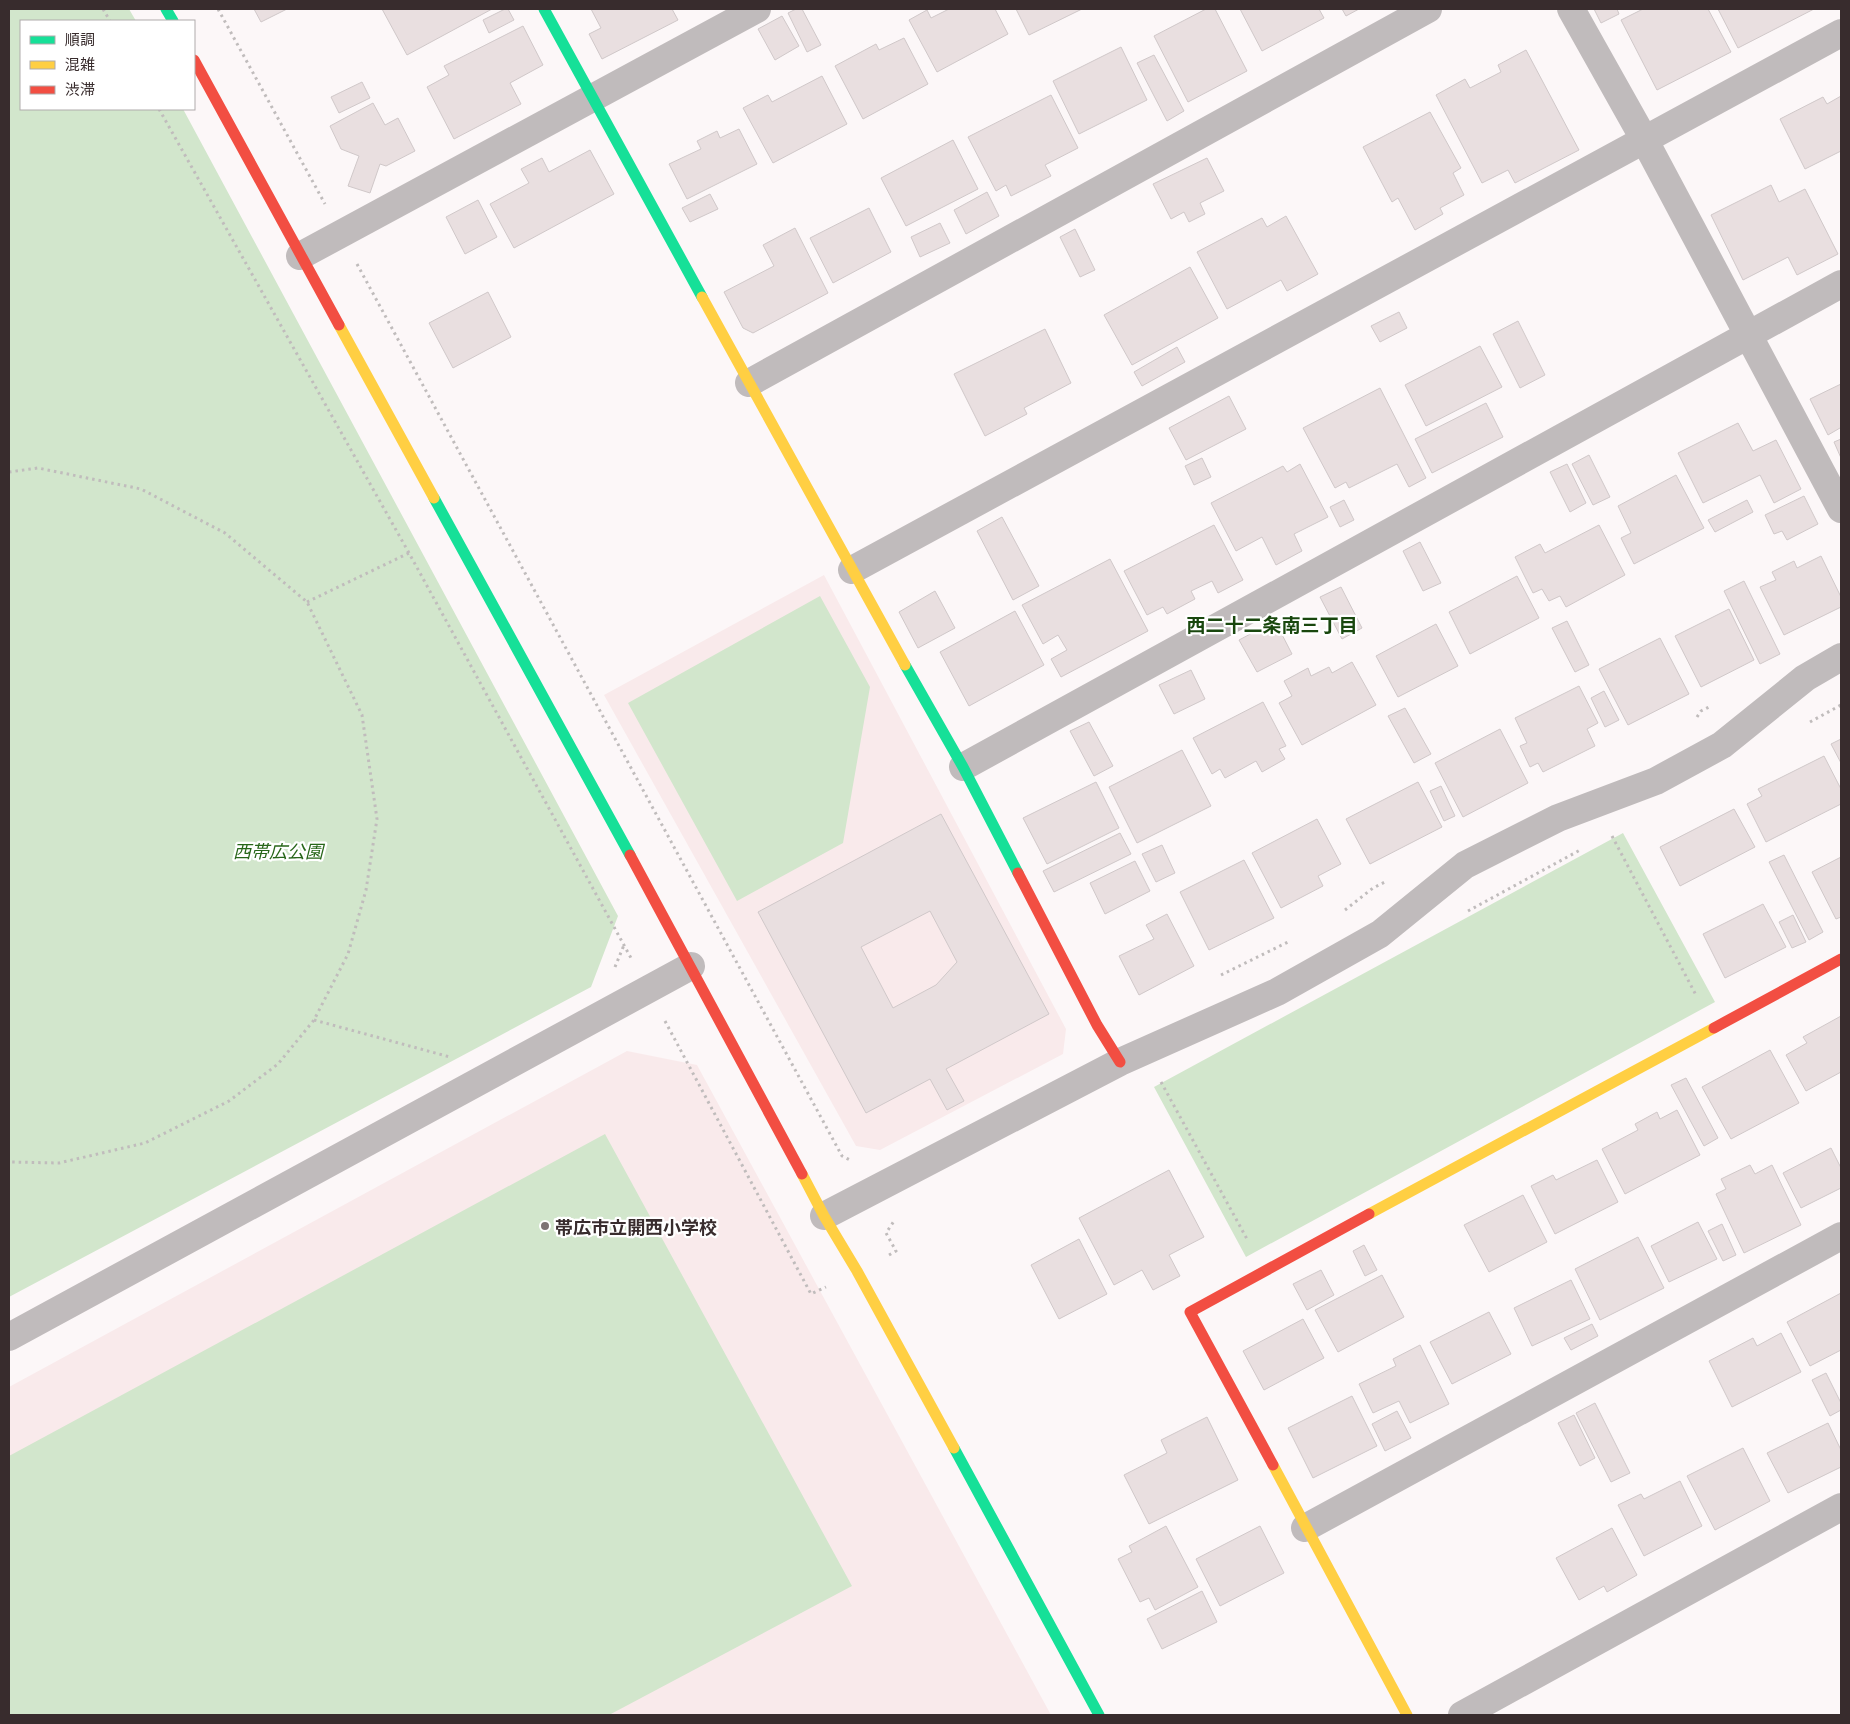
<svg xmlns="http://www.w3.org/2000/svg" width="1850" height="1724" font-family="Literata,'Noto Sans JP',serif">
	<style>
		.built { fill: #f9eaeb }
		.green { fill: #d2e6cc }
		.building { fill: #e9dfe0; stroke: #d0c8c9; fill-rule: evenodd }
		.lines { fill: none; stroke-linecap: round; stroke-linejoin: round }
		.path { stroke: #c0bcbc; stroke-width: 3; stroke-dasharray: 2.5 4; stroke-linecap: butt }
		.street { stroke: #c0bbbc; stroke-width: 28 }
		.fast { stroke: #16e098; stroke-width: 11 }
		.slow { stroke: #ffcf43; stroke-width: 11 }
		.jam { stroke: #f24e42; stroke-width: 11 }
		.poi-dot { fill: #7d7374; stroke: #fff; stroke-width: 2 }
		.labels { text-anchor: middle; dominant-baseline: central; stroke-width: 4.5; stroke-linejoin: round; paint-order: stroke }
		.park-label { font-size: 18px; font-style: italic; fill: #28661a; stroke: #fff }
		.poi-label { font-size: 18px; font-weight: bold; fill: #382c2d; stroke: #fff; text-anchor: start }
		.neighbourhood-label { font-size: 19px; font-weight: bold; fill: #19470e; stroke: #fff }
	</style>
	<rect width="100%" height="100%" fill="#fcf7f8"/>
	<path class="built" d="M824,575L1066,1029L1063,1054L880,1150L856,1146L604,695Z
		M627,1051L697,1065L1051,1715H9V1387Z"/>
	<path class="green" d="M9,9H129L136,21H21V109H183L618,916L591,987L9,1297Z
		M820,596L870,687L843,843L737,901L628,703Z
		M1623,833L1715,1002L1246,1257L1154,1087Z
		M605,1134L852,1586L609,1715H10L9,1456Z"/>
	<path class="building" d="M254,9H287L261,22Z
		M382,9H492L407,55Z
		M505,9H508L514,20L489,33L483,20Z
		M591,9H672L678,20L602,59L589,34L601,28Z
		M796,9H802L821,45L807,52L788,13Z
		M949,9H995L1008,34L937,72L909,20L927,10L931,18Z
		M1016,9H1082L1029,35Z
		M1206,9H1215L1247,71L1188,102L1154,36Z
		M1240,9H1319L1324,18L1262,51Z
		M1342,9H1359L1346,16Z
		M1594,9H1617L1619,14L1601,23Z
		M1643,9H1708L1731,52L1657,90L1621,20Z
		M1718,9H1814L1738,48Z
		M782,16L799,46L775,60L758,29Z
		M523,26L543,65L510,83L521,104L454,139L427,87L449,75L444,66Z
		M904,38L928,84L863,119L835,66L876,44L879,50Z
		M1121,47L1147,100L1079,134L1053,81Z
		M1526,50L1579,150L1515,183L1508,170L1482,183L1436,95L1465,79L1470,88L1501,72L1498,65Z
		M1154,55L1184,111L1167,121L1137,63Z
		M822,76L847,124L773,163L743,108L768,95L772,102Z
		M362,82L370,98L339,113L331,97Z
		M1051,95L1078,148L1045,165L1051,176L1011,196L1006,185L996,191L968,137Z
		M1841,96V151L1805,169L1780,119L1823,97L1827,104Z
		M373,103L385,125L398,118L415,151L386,166L380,164L370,193L348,186L359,156L341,149L330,126Z
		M1430,112L1461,168L1453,173L1464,195L1440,208L1443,214L1415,230L1398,198L1392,202L1363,147Z
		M739,129L757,164L687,199L669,164L701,149L697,141L717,131L720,138Z
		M953,140L978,189L906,226L881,178Z
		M590,150L614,194L514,248L490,204L529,183L521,169L542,158L549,172Z
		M1207,158L1224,191L1200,203L1205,214L1189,222L1184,212L1171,219L1153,184Z
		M1771,185L1779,202L1805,189L1838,254L1797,275L1788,257L1743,280L1711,215Z
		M987,192L999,216L966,234L954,210Z
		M710,194L718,209L690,222L682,208Z
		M478,200L497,237L465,254L446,217Z
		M869,208L891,252L833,283L810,238Z
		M1286,216L1318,274L1287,291L1281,280L1227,309L1197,252L1262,218L1267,227Z
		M940,223L950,243L920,257L911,237Z
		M795,228L828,293L753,333L743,328L724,292L774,266L763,245Z
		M1075,229L1095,270L1080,277L1060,237Z
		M1190,267L1218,318L1132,365L1104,315Z
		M488,292L511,337L453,368L429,323Z
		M1399,312L1407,328L1380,342L1371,326Z
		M1518,321L1545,375L1520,388L1493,334Z
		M1045,329L1071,383L1024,408L1027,414L985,436L954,374Z
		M1480,346L1502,387L1426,426L1405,385Z
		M1177,347L1185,362L1142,386L1134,372Z
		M1841,384V429L1840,428L1828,435L1810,399Z
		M1380,388L1426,478L1409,487L1397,464L1349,488L1346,482L1335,488L1303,428Z
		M1229,396L1246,429L1186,460L1169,428Z
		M1486,403L1503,437L1432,473L1415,439Z
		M1738,423L1753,451L1776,440L1801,489L1774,503L1760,475L1703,503L1678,453Z
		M1841,439V458L1834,442Z
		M1589,455L1610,497L1593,505L1572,464Z
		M1202,458L1211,477L1194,485L1185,466Z
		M1300,464L1328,517L1294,534L1302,551L1276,565L1262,537L1236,551L1211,503L1283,466L1287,472Z
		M1567,464L1586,503L1570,512L1550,472Z
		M1676,475L1704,528L1634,564L1621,538L1631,533L1618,506Z
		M1804,496L1818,524L1787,540L1782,531L1774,534L1765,515Z
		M1344,500L1354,520L1340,527L1330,507Z
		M1747,500L1753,512L1715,532L1708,520Z
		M1002,517L1039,586L1013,600L977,531Z
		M1214,525L1243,580L1218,593L1212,581L1191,591L1195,599L1167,614L1163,607L1147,615L1124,571Z
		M1599,525L1625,575L1566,607L1560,596L1549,601L1542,589L1533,593L1515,557L1540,544L1545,553Z
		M1420,542L1441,583L1423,591L1403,551Z
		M1821,556L1841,597V607L1784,635L1760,587L1776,580L1772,572L1794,561L1797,568Z
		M1110,559L1148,631L1061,677L1051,659L1067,650L1058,635L1043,644L1022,605Z
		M1517,576L1539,618L1470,654L1449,612Z
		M1744,581L1780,654L1760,664L1724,591Z
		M1341,587L1362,628L1342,639L1320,597Z
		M935,591L955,628L918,648L899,612Z
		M1729,609L1754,660L1701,687L1675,636Z
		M1015,611L1044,665L969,706L940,652Z
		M1275,621L1292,654L1257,672L1239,640Z
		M1567,621L1589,665L1575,672L1552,628Z
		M1436,624L1458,666L1398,697L1376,656Z
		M1660,638L1689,694L1628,725L1599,669Z
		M1352,662L1376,705L1302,745L1279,703L1292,696L1284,681L1308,668L1311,676L1329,667L1332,673Z
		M1191,670L1205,699L1174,714L1159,685Z
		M1579,686L1598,723L1587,729L1595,746L1543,772L1538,763L1530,767L1520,746L1527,743L1515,718Z
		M1604,691L1619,720L1605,727L1591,698Z
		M1263,702L1286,746L1279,749L1285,759L1262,772L1256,761L1225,778L1220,769L1212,774L1193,738Z
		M1405,708L1431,754L1414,763L1388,716Z
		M1089,722L1113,766L1094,776L1070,731Z
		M1500,729L1528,783L1463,817L1435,763Z
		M1841,739V763L1831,744Z
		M1182,750L1211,806L1137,843L1109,787Z
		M1824,756L1841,789V804L1766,842L1747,804L1762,796L1758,789Z
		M1096,782L1119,828L1047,864L1023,818Z
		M1418,782L1442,827L1370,864L1346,819Z
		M1441,786L1455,816L1444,821L1430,791Z
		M1734,809L1755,847L1680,886L1660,847Z
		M941,814L1049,1014L946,1069L964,1101L947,1110L930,1079L866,1113L758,912ZM930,911L957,962L936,985L893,1008L861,947Z
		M1317,819L1341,864L1318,876L1323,886L1281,908L1252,853Z
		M1120,833L1131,854L1054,892L1043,871Z
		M1162,845L1175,873L1156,882L1142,854Z
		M1784,855L1823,932L1809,940L1769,862Z
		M1841,857V917L1836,919L1812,872Z
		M1244,860L1274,918L1209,950L1180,892Z
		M1135,861L1150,891L1105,914L1090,883Z
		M1763,904L1786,947L1725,978L1703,934Z
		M1167,914L1194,966L1139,995L1119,956L1154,939L1146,925Z
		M1793,915L1806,942L1792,948L1779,922Z
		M1841,1016V1072L1806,1091L1786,1055L1807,1043L1803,1037Z
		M1770,1050L1799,1103L1731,1139L1702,1087Z
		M1686,1078L1718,1138L1704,1146L1671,1085Z
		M1677,1110L1700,1155L1625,1194L1602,1149L1638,1130L1635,1124L1657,1112L1660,1119Z
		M1831,1148L1841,1168V1188L1801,1208L1783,1173Z
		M1597,1160L1618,1202L1555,1234L1531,1186L1553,1175L1556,1180Z
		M1750,1165L1755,1174L1772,1165L1801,1225L1744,1253L1716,1194L1726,1189L1721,1179Z
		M1169,1170L1204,1237L1169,1255L1180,1276L1153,1290L1142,1270L1114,1285L1079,1218Z
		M1523,1195L1547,1242L1489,1272L1464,1225Z
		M1698,1222L1717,1259L1669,1282L1651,1246Z
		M1722,1224L1736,1255L1723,1261L1708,1231Z
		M1638,1237L1664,1288L1600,1320L1575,1269Z
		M1079,1239L1107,1294L1059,1319L1031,1265Z
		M1364,1245L1377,1270L1365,1276L1353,1251Z
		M1321,1270L1334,1295L1307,1310L1293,1284Z
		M1382,1275L1404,1317L1338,1352L1315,1310Z
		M1571,1280L1590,1319L1532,1346L1514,1308Z
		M1841,1293V1350L1810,1366L1787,1322Z
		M1489,1312L1511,1354L1452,1384L1430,1342Z
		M1303,1319L1324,1358L1264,1390L1243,1351Z
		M1592,1324L1598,1336L1571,1350L1564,1338Z
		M1781,1333L1801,1372L1732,1407L1709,1361L1753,1338L1757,1346Z
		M1420,1345L1449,1404L1410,1423L1399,1401L1373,1413L1359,1384L1396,1366L1393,1359Z
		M1826,1373L1841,1403V1410L1830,1416L1812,1380Z
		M1352,1396L1377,1446L1313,1478L1288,1428Z
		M1595,1403L1630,1473L1611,1482L1576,1413Z
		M1397,1411L1411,1438L1385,1451L1372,1424Z
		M1574,1415L1595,1458L1580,1466L1558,1423Z
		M1207,1417L1238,1480L1149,1524L1124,1475L1167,1453L1161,1440Z
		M1828,1423L1841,1450V1467L1788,1493L1767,1453Z
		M1743,1448L1770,1501L1715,1530L1687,1476Z
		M1680,1481L1702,1526L1644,1556L1618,1505L1641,1494L1644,1499Z
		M1166,1526L1198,1587L1155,1610L1149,1598L1140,1602L1118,1559L1132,1552L1129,1546Z
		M1260,1526L1284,1573L1220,1606L1196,1559Z
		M1612,1528L1637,1575L1607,1592L1604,1586L1579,1600L1556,1558Z
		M1202,1591L1217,1622L1162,1649L1147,1619Z"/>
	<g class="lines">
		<path class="path" d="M103,9L110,21
			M218,9L325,204
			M159,109L409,553L631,958
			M357,264L842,1156L852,1161
			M9,472L38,468L141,489L225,533L307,602L362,715L377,819L366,890L348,954L314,1020L278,1064L229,1101L145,1143L59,1163L9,1162
			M307,602L409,553
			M1697,717L1701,711L1711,706
			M1810,722L1841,705
			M1612,836L1697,997
			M1345,910L1373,888L1385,882
			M1468,911L1582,849
			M615,967L624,945
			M1221,975L1290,941
			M314,1020L450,1057
			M665,1021L811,1294L826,1287
			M1161,1082L1247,1239
			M889,1255L896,1251L886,1233L894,1221"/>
		<path class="street" d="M1571,9L1644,139L1841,509
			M300,256L757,9
			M749,383L1428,9
			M852,570L1841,33
			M963,767L1841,284
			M824,1216L1120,1062L1277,992L1380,934L1465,865L1558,818L1656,781L1722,745L1805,678L1841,657
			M9,1337L691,966
			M1305,1528L1841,1236
			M1462,1715L1841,1507"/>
		<path class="fast" d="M166,9L173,21
			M544,9L702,297
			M434,498L630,855
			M905,665L963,767L1018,873
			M954,1448L1099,1715"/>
		<path class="slow" d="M702,297L905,665
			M339,325L434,498
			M802,1174L824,1216L857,1271L954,1448
			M1369,1214L1714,1028
			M1273,1465L1407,1715"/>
		<path class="jam" d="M194,60L339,325
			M630,855L802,1174
			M1018,873L1097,1025L1120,1062
			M1714,1028L1841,959
			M1273,1465L1190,1312L1369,1214"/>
	</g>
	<circle class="poi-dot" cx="545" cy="1226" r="5"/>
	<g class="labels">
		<g class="park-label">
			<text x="278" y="850">西帯広公園</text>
		</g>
		<g class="poi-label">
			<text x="555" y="1226">帯広市立開西小学校</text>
		</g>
		<g class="neighbourhood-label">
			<text x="1272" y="624">西二十二条南三丁目</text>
		</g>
	</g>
	<rect width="1850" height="1724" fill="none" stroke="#382c2d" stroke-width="20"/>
	<rect x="20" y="20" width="175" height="90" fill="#ffffff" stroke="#afabab"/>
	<rect x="30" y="36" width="25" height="8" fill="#16e098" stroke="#afabab"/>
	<text x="65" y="45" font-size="15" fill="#382c2d">順調</text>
	<rect x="30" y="61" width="25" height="8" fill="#ffcf43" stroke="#afabab"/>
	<text x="65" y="70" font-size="15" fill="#382c2d">混雑</text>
	<rect x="30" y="86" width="25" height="8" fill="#f24e42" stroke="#afabab"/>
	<text x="65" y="95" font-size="15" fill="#382c2d">渋滞</text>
</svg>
